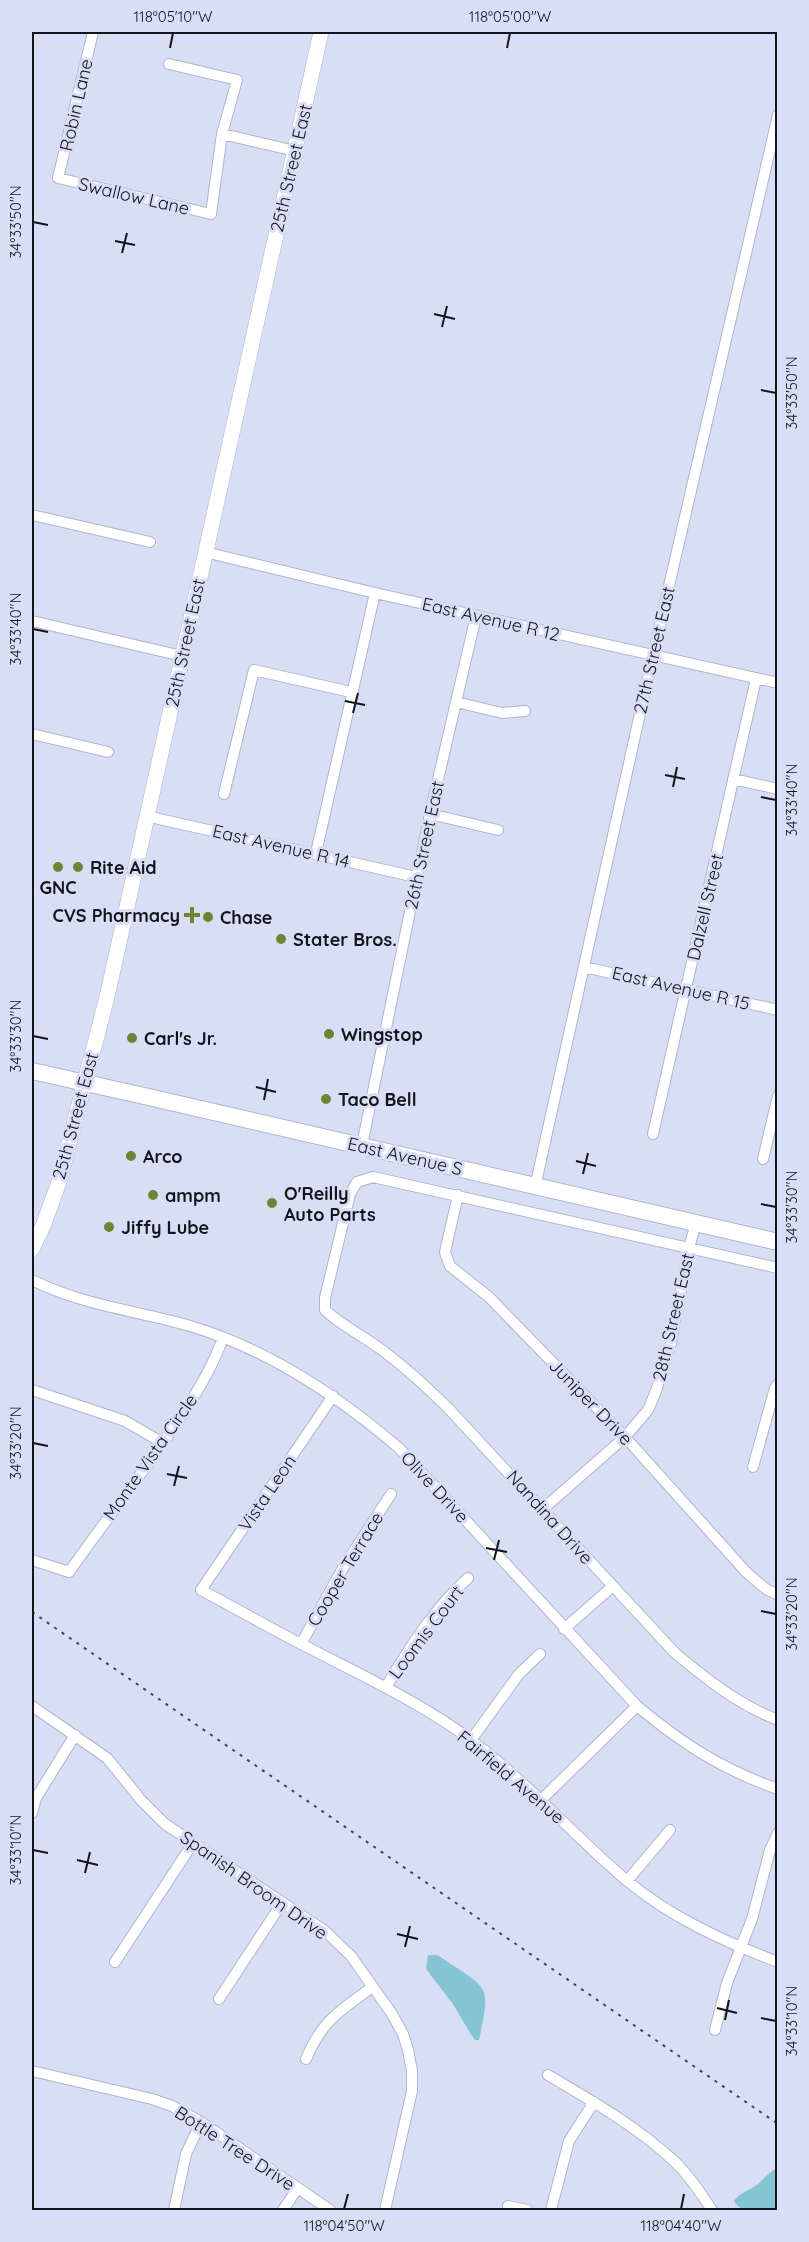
<svg xmlns="http://www.w3.org/2000/svg" width="809" height="2242" font-family="Quicksand,sans-serif">
	<style>
		.water { fill: #85c5d2 }
		.lines { fill: none; stroke-linecap: round; stroke-linejoin: round }
		.minor-casing { stroke: #afb5cb; stroke-width: 12 }
		.secondary-casing { stroke: #afb5cb; stroke-width: 16 }
		.primary-casing { stroke: #afb5cb; stroke-width: 18 }
		.minor { stroke: #fff; stroke-width: 10 }
		.secondary { stroke: #fff; stroke-width: 15 }
		.primary { stroke: #fff; stroke-width: 16 }
		.rail { stroke: #40434e; stroke-width: 2; stroke-dasharray: 3 6; stroke-linecap: butt }
		.ticks { fill: none; stroke: #13151d; stroke-width: 2 }
		.poi-dot { fill: #718333; stroke: #d8def5; stroke-width: 2 }
		.labels { text-anchor: middle; dominant-baseline: central; stroke-width: 6; stroke-linejoin: round; paint-order: stroke }
		.street-label { font-size: 18px; fill: #13151d; stroke: #d8def5 }
		.poi-label { font-size: 18px; font-weight: bold; fill: #13151d; stroke: #d8def5; text-anchor: start }
		.neatline { fill: none; stroke: #13151d; stroke-width: 2 }
		.ticks-label { font-size: 15px; text-anchor: middle; fill: #13151d }
	</style>
	<rect width="100%" height="100%" fill="#d8def5"/>
	<path class="water" d="M428,1955H437L442,1958C489,1990 491,1983 479,2040H475L470,2033L453,2004L426,1969Z
		M777,2168V2210C762,2211 742,2216 734,2201C740,2192 750,2190 758,2184C765,2178 769,2172 777,2168Z"/>
	<g class="lines">
		<g class="minor-casing">
			<path id="minor" d="M93,32L58,178L211,214L222,134L237,80L169,64
				M222,134L295,151
				M32,515L150,542
				M205,552L375,593L778,683
				M32,621L182,656
				M456,702L502,713L525,711
				M32,734L108,752
				M733,779L778,789
				M224,794L254,670L351,692
				M430,814L498,830
				M146,816L416,877
				M316,853L375,593
				M584,967L778,1010
				M653,1134L756,679
				M362,1145L430,814L476,616
				M763,1159L778,1096
				M535,1187L653,655L778,115
				M458,1195L445,1252L450,1266L489,1297L625,1437L747,1573L766,1589L778,1595
				M778,1268L373,1177L357,1182L350,1194L325,1298V1310C341,1325 363,1336 382,1350C406,1368 428,1388 449,1409L675,1653C706,1679 739,1705 778,1720
				M32,1280C84,1306 135,1310 190,1326C268,1349 337,1395 399,1448L637,1706C683,1744 721,1769 778,1789
				M32,1390L125,1421L163,1443
				M333,1396L201,1590C239,1610 275,1631 313,1650C367,1678 423,1704 471,1740C527,1782 573,1835 626,1880C670,1917 725,1942 778,1962
				M753,1467L775,1388L778,1384
				M543,1509L625,1437L648,1410L656,1391L671,1343L689,1248L696,1223
				M32,1560L69,1572C94,1537 120,1502 145,1468C174,1427 206,1385 223,1338
				M564,1629L613,1586
				M301,1644L343,1568L391,1494
				M386,1687C409,1648 434,1609 468,1578
				M32,1706L107,1758L141,1800L165,1824L325,1931L351,1956L392,2014L403,2034L408,2050L412,2071V2091L385,2210
				M471,1740L519,1674L540,1654
				M541,1800L637,1706
				M32,1813L36,1798L75,1735
				M627,1881L670,1830
				M115,1962L193,1843
				M219,1999L282,1903
				M715,2030L727,1983L752,1919L770,1850L778,1833
				M306,2059C323,2019 339,2012 372,1987
				M32,2071L152,2099L172,2106L201,2122L330,2210
				M548,2075C592,2101 638,2127 675,2162C690,2176 701,2194 712,2210
				M508,2206L527,2210
				M174,2210L186,2154L201,2122
				M283,2210L297,2189
				M551,2210L569,2141L594,2102"/>
		</g>
		<g class="secondary-casing">
			<path id="secondary" d="M32,1249L43,1226L59,1182L107,997L321,32"/>
		</g>
		<g class="primary-casing">
			<path id="primary" d="M32,1071C281,1126 529,1185 778,1242"/>
		</g>
		<use href="#minor" class="minor"/>
		<use href="#secondary" class="secondary"/>
		<use href="#primary" class="primary"/>
		<path class="rail" d="M32,1612L778,2124"/>
	</g>
	<path class="ticks" d="M170,48L173,33M507,48L510,33M33,222L48,225M115,241L135,245M122,253L127,233M434,314L455,319M442,327L447,306M761,390L776,393M33,629L48,632M345,701L365,705M353,713L358,693M665,775L685,779M673,787L677,767M761,797L776,800M33,1036L48,1039M256,1087L276,1092M264,1100L268,1079M576,1161L596,1166M583,1174L588,1153M761,1204L776,1207M33,1443L48,1446M167,1474L187,1478M174,1486L179,1466M486,1548L507,1552M494,1560L499,1540M761,1611L776,1614M33,1850L48,1853M77,1860L98,1865M85,1873L90,1852M397,1934L418,1939M405,1947L410,1926M717,2008L737,2013M761,2018L776,2021M725,2020L729,2000M344,2209L348,2194M681,2209L684,2194"/>
	<g class="poi-dot">
		<circle cx="58" cy="867" r="6"/>
		<circle cx="78" cy="867" r="6"/>
		<path d="M189 906h6v6h6v6h-6v6h-6v-6h-6v-6h6z"/>
		<circle cx="208" cy="917" r="6"/>
		<circle cx="281" cy="939" r="6"/>
		<circle cx="329" cy="1034" r="6"/>
		<circle cx="132" cy="1038" r="6"/>
		<circle cx="326" cy="1099" r="6"/>
		<circle cx="131" cy="1156" r="6"/>
		<circle cx="153" cy="1195" r="6"/>
		<circle cx="272" cy="1203" r="6"/>
		<circle cx="109" cy="1227" r="6"/>
	</g>
	<g class="labels">
		<g class="street-label">
			<text transform="translate(76 105) rotate(-77)">Robin Lane</text>
			<text transform="translate(291 168) rotate(-77)">25th Street East</text>
			<text transform="translate(134 196) rotate(13)">Swallow Lane</text>
			<text transform="translate(491 619) rotate(13)">East Avenue R 12</text>
			<text transform="translate(185 643) rotate(-78)">25th Street East</text>
			<text transform="translate(654 650) rotate(-77)">27th Street East</text>
			<text transform="translate(424 845) rotate(-78)">26th Street East</text>
			<text transform="translate(281 846) rotate(13)">East Avenue R 14</text>
			<text transform="translate(705 907) rotate(-77)">Dalzell Street</text>
			<text transform="translate(681 988) rotate(13)">East Avenue R 15</text>
			<text transform="translate(75 1116) rotate(-75)">25th Street East</text>
			<text transform="translate(405 1156) rotate(13)">East Avenue S</text>
			<text transform="translate(673 1317) rotate(-77)">28th Street East</text>
			<text transform="translate(591 1402) rotate(46)">Juniper Drive</text>
			<text transform="translate(150 1457) rotate(-55)">Monte Vista Circle</text>
			<text transform="translate(435 1487) rotate(47)">Olive Drive</text>
			<text transform="translate(267 1493) rotate(-56)">Vista Leon</text>
			<text transform="translate(550 1517) rotate(48)">Nandina Drive</text>
			<text transform="translate(345 1569) rotate(-59)">Cooper Terrace</text>
			<text transform="translate(426 1632) rotate(-53)">Loomis Court</text>
			<text transform="translate(511 1777) rotate(40)">Fairfield Avenue</text>
			<text transform="translate(254 1885) rotate(35)">Spanish Broom Drive</text>
			<text transform="translate(235 2148) rotate(33)">Bottle Tree Drive</text>
		</g>
		<g class="poi-label">
			<text x="90" y="867">Rite Aid</text>
			<text x="58" y="887" text-anchor="middle">GNC</text>
			<text x="180" y="915" text-anchor="end">CVS Pharmacy</text>
			<text x="220" y="917">Chase</text>
			<text x="293" y="939">Stater Bros.</text>
			<text x="341" y="1034">Wingstop</text>
			<text x="144" y="1038">Carl's Jr.</text>
			<text x="338" y="1099">Taco Bell</text>
			<text x="143" y="1156">Arco</text>
			<text x="284" y="1193">O'Reilly<tspan x="284" dy="21">Auto Parts</tspan></text>
			<text x="165" y="1195">ampm</text>
			<text x="121" y="1227">Jiffy Lube</text>
		</g>
	</g>
	<rect width="809" height="2242" fill="none" stroke="#d8def5" stroke-width="66"/>
	<rect x="33" y="33" width="743" height="2176" class="neatline"/>
	<g class="ticks-label">
		<text x="173" y="22">118°05'10"W</text>
		<text x="510" y="22">118°05'00"W</text>
		<text transform="translate(16 222) rotate(-90)" y="5">34°33'50"N</text>
		<text transform="translate(792 393) rotate(-90)" y="5">34°33'50"N</text>
		<text transform="translate(16 629) rotate(-90)" y="5">34°33'40"N</text>
		<text transform="translate(792 800) rotate(-90)" y="5">34°33'40"N</text>
		<text transform="translate(16 1036) rotate(-90)" y="5">34°33'30"N</text>
		<text transform="translate(792 1207) rotate(-90)" y="5">34°33'30"N</text>
		<text transform="translate(16 1443) rotate(-90)" y="5">34°33'20"N</text>
		<text transform="translate(792 1614) rotate(-90)" y="5">34°33'20"N</text>
		<text transform="translate(16 1850) rotate(-90)" y="5">34°33'10"N</text>
		<text transform="translate(792 2021) rotate(-90)" y="5">34°33'10"N</text>
		<text x="344" y="2231">118°04'50"W</text>
		<text x="681" y="2231">118°04'40"W</text>
	</g>
</svg>
